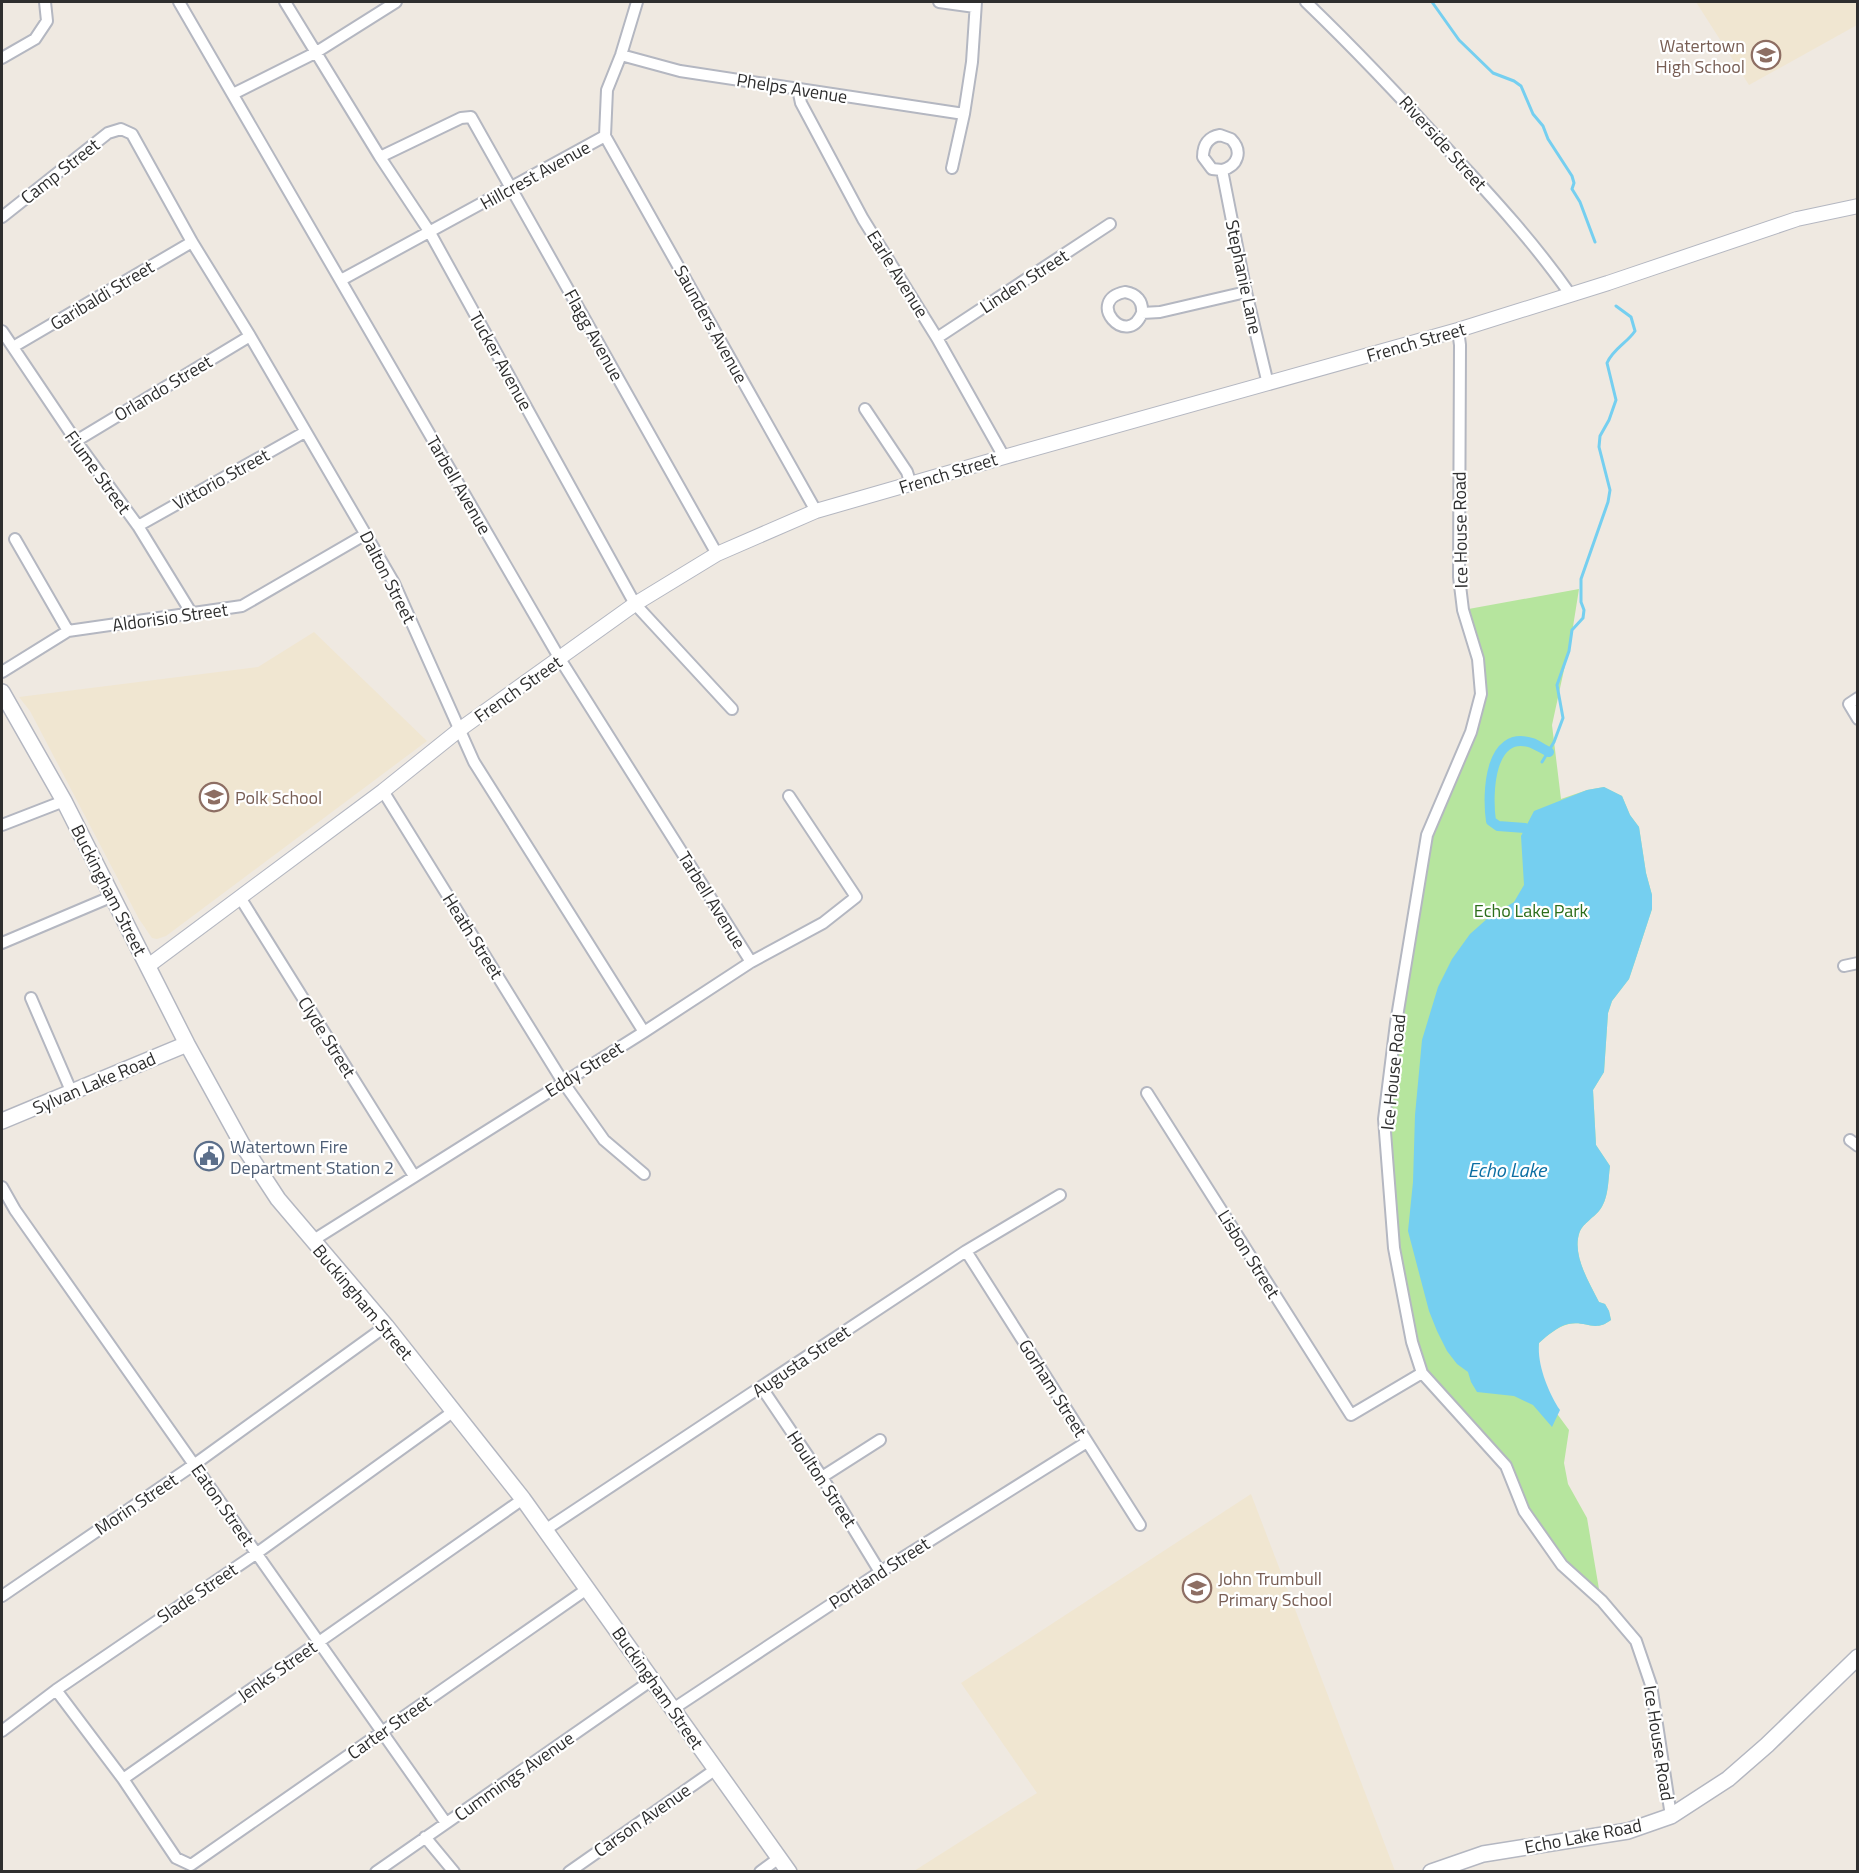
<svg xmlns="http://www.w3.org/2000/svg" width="1859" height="1873" font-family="'Titillium Web',sans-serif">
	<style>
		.education { fill: #f0e6d1 }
		.green { fill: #b6e59e }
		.water { fill: #75cff0 }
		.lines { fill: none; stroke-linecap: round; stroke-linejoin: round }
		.stream { stroke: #75cff0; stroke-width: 3 }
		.canal { stroke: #75cff0; stroke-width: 10 }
		.minor-casing { stroke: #b4b7c1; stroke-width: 14 }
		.tertiary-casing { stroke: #b4b7c1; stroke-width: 16 }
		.secondary-casing { stroke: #b4b7c1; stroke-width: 18 }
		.minor { stroke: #fff; stroke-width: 10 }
		.tertiary { stroke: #fff; stroke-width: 14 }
		.secondary { stroke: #fff; stroke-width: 15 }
		.labels { text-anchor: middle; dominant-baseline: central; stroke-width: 4.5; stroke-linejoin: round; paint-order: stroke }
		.education-label { font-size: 18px; fill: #785e54; stroke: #fff; text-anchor: start }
		.street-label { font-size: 18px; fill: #2e2e2e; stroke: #fff }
		.park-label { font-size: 18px; fill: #2c6e1b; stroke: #fff }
		.service-label { font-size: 18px; fill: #4e5e75; stroke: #fff; text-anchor: start }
		.water-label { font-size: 20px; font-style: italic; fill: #0d6fa3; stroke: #fff }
	</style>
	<rect width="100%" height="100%" fill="#efe9e1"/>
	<path class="education" d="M1696,2H1857V25L1749,85Z
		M314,632L427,741L166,936L157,939L152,938L139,919L30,711L19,697L258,667Z
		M1251,1494L1395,1871H914L1037,1793L961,1683Z"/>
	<path class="green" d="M1579,589L1572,633L1552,725L1561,799L1587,790L1604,787L1622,796L1630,815L1639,827L1646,873L1652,895V909L1635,961L1629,979L1612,1001L1608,1013L1604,1072L1593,1090L1596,1145L1610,1166C1608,1180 1609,1199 1599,1211C1594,1217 1583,1224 1580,1231C1571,1254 1589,1282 1599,1302L1605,1304L1609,1311L1611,1320C1594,1333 1586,1320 1569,1324C1557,1327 1548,1335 1539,1343L1538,1353L1544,1405L1558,1415L1569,1430L1564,1463L1568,1484L1587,1518L1601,1601L1562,1565L1524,1511L1506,1466L1422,1373L1394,1248L1384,1119L1427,835L1481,694L1463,610Z"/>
	<path class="water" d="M1604,787L1622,796L1630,815L1639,827L1646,873L1652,895V909L1635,961L1629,979L1612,1001L1608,1013L1604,1072L1593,1090L1596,1145L1610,1166C1608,1180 1609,1199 1599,1211C1594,1217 1583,1224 1580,1231C1571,1254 1589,1282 1599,1302L1605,1304L1609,1311L1611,1320C1594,1333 1586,1320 1568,1324C1557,1327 1548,1335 1539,1343C1537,1364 1548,1392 1560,1410L1552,1427L1533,1405L1514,1396L1477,1392L1471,1382L1468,1372L1457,1364L1447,1351L1437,1331L1429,1311L1408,1231L1413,1182L1415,1115L1422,1040L1438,987L1452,959L1470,934L1488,918L1514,902L1524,885L1521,836L1534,811L1587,790Z"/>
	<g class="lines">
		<path class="stream" d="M1432,2L1459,40L1493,73L1514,81L1521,86L1533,114L1543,126L1548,139L1572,176L1574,183L1572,189L1580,202L1595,242
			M1542,762L1554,742L1563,718L1557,685L1569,651L1572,630L1583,618L1584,610L1581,602V579L1608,502L1610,490L1599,447L1600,436L1609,420L1616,400L1607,363C1613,349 1627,343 1635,331L1631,317L1616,306"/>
		<path class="canal" d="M1525,828L1498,826L1491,821C1487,794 1489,729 1532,743C1537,745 1543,749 1549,752"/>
		<g class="minor-casing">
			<path id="minor" d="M179,2L560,659L751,962
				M285,2L380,157L429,231L635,604L732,709
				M939,2L975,7
				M1306,2C1357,51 1405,102 1452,154C1494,199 1535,244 1570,294
				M621,55L680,71L964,114
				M2,58L35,39L47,21L45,2
				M798,89L801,103L863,219L937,338L1004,457
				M233,94L315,53L396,2
				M605,136L816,511
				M380,157L461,118L471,117L717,554
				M952,168L964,114L972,62L976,2
				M1222,170C1238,166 1243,151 1231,139L1220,135C1208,137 1203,145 1203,157L1212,169L1222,170L1246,292L1268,384
				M2,217L108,133L121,129L132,134L192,242L250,336L394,583L474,762L644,1032
				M341,280L605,136L607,90L621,55L637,2
				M1142,313C1127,350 1084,300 1125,292C1137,294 1143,301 1142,313L1160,312L1246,292
				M1458,330L1460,345L1459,577L1463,610L1478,659L1481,694L1471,732L1427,835L1396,1023L1384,1119L1394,1248L1412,1342L1422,1373L1506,1466L1524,1511L1562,1565L1602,1601L1636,1641L1651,1685L1671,1816
				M2,331L76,441L138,526L192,614
				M937,338L1110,224
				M13,347L192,242
				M865,409L907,472L911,485
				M76,441L250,336
				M138,526L305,432
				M15,539L68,631
				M2,672L68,631L242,606L366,534
				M1858,698L1849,704L1858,719
				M383,791L563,1082L604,1140L644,1174
				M2,825L64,801
				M241,899L414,1176
				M2,943L113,896
				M1844,966L1858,963
				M31,998L72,1093
				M1147,1093L1351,1415L1422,1373
				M1850,1140L1858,1146
				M2,1187L15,1210L446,1823
				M312,1241L644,1032L751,962L823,923L856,897L789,796
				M966,1251L1140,1525
				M762,1388L822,1477L880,1572
				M454,1411L257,1553L56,1690L123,1779L176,1858L191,1865L587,1589
				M822,1477L880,1440
				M545,1530L966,1251L1060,1195
				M2,1596L195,1464L386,1326
				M673,1709L880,1572L1087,1442
				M2,1731L56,1690
				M123,1779L523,1499
				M425,1837L454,1872
				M376,1872L652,1680
				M569,1872L716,1769
				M760,1872L779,1858"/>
		</g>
		<g class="tertiary-casing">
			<path id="tertiary" d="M148,966L383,791L459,730L635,604L717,554L816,511L1004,457L1458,330L1608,283L1797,219L1858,206"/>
		</g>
		<g class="secondary-casing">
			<path id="secondary" d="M2,692L64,801L187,1044L242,1144L278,1199L386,1326L523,1499L789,1872
				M2,1121L187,1044
				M1431,1872L1483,1854L1628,1831L1671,1816L1728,1779L1767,1745L1858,1657"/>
		</g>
		<use href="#minor" class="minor"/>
		<use href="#tertiary" class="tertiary"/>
		<use href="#secondary" class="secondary"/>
	</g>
	<defs>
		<g id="school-ring" transform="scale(1.5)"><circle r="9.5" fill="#fff" stroke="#8d6e63" stroke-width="1.5"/><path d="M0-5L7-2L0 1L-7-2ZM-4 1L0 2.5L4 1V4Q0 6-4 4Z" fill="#8d6e63"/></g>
		<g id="civic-ring" transform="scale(1.5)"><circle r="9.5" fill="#fff" stroke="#5c6f8a" stroke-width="1.5"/><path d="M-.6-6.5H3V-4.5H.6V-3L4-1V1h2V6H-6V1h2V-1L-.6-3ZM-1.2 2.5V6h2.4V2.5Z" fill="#5c6f8a"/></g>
	</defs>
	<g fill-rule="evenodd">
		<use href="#school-ring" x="1766" y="55"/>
		<use href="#school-ring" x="214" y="797"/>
		<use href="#civic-ring" x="209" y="1156"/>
		<use href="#school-ring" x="1197" y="1588"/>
	</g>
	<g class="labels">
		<g class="education-label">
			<text x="1745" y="45" text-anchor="end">Watertown<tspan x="1745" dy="21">High School</tspan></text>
			<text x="235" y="797">Polk School</text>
			<text x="1218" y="1578">John Trumbull<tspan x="1218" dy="21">Primary School</tspan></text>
		</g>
		<g class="street-label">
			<text transform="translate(792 88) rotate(9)">Phelps Avenue</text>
			<text transform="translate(1443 143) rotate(48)">Riverside Street</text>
			<text transform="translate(60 171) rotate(-38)">Camp Street</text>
			<text transform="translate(535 175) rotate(-29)">Hillcrest Avenue</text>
			<text transform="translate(898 274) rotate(58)">Earle Avenue</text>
			<text transform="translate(1244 277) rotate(78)">Stephanie Lane</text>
			<text transform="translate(1024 281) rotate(-33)">Linden Street</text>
			<text transform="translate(102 295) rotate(-31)">Garibaldi Street</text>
			<text transform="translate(711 324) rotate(61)">Saunders Avenue</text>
			<text transform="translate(594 335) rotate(61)">Flagg Avenue</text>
			<text transform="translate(1416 342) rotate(-16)">French Street</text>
			<text transform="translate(501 361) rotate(61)">Tucker Avenue</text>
			<text transform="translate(163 388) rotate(-31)">Orlando Street</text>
			<text transform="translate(98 472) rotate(54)">Fiume Street</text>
			<text transform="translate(948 473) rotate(-17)">French Street</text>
			<text transform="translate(221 479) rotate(-29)">Vittorio Street</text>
			<text transform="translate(459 485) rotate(60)">Tarbell Avenue</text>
			<text transform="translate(1460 530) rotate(-91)">Ice House Road</text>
			<text transform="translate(388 577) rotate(63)">Dalton Street</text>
			<text transform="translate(170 617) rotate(-8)">Aldorisio Street</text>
			<text transform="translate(518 689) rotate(-35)">French Street</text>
			<text transform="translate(109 890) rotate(63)">Buckingham Street</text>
			<text transform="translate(712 900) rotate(58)">Tarbell Avenue</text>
			<text transform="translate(473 936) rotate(58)">Heath Street</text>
			<text transform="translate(327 1037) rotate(58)">Clyde Street</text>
			<text transform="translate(584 1069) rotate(-32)">Eddy Street</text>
			<text transform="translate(1393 1072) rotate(-84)">Ice House Road</text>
			<text transform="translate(94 1083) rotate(-23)">Sylvan Lake Road</text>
			<text transform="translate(1249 1254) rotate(58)">Lisbon Street</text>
			<text transform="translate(363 1302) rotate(50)">Buckingham Street</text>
			<text transform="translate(801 1361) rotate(-34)">Augusta Street</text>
			<text transform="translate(1053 1388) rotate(58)">Gorham Street</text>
			<text transform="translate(822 1479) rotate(57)">Houlton Street</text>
			<text transform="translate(136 1504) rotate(-34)">Morin Street</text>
			<text transform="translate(223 1505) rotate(55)">Eaton Street</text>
			<text transform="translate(879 1573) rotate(-33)">Portland Street</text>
			<text transform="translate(197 1593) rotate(-34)">Slade Street</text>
			<text transform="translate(277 1671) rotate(-35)">Jenks Street</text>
			<text transform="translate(658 1688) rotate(55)">Buckingham Street</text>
			<text transform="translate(389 1727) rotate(-35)">Carter Street</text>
			<text transform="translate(1659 1743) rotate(81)">Ice House Road</text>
			<text transform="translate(514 1776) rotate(-35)">Cummings Avenue</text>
			<text transform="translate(642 1820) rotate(-35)">Carson Avenue</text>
			<text transform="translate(1583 1836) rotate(-11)">Echo Lake Road</text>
		</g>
		<g class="park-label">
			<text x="1531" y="910">Echo Lake Park</text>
		</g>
		<g class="service-label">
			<text x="230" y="1146">Watertown Fire<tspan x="230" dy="21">Department Station 2</tspan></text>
		</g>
		<g class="water-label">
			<text x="1507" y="1169">Echo Lake</text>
		</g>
	</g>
	<rect width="1859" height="1873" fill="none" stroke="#2e2e2e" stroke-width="6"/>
</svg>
